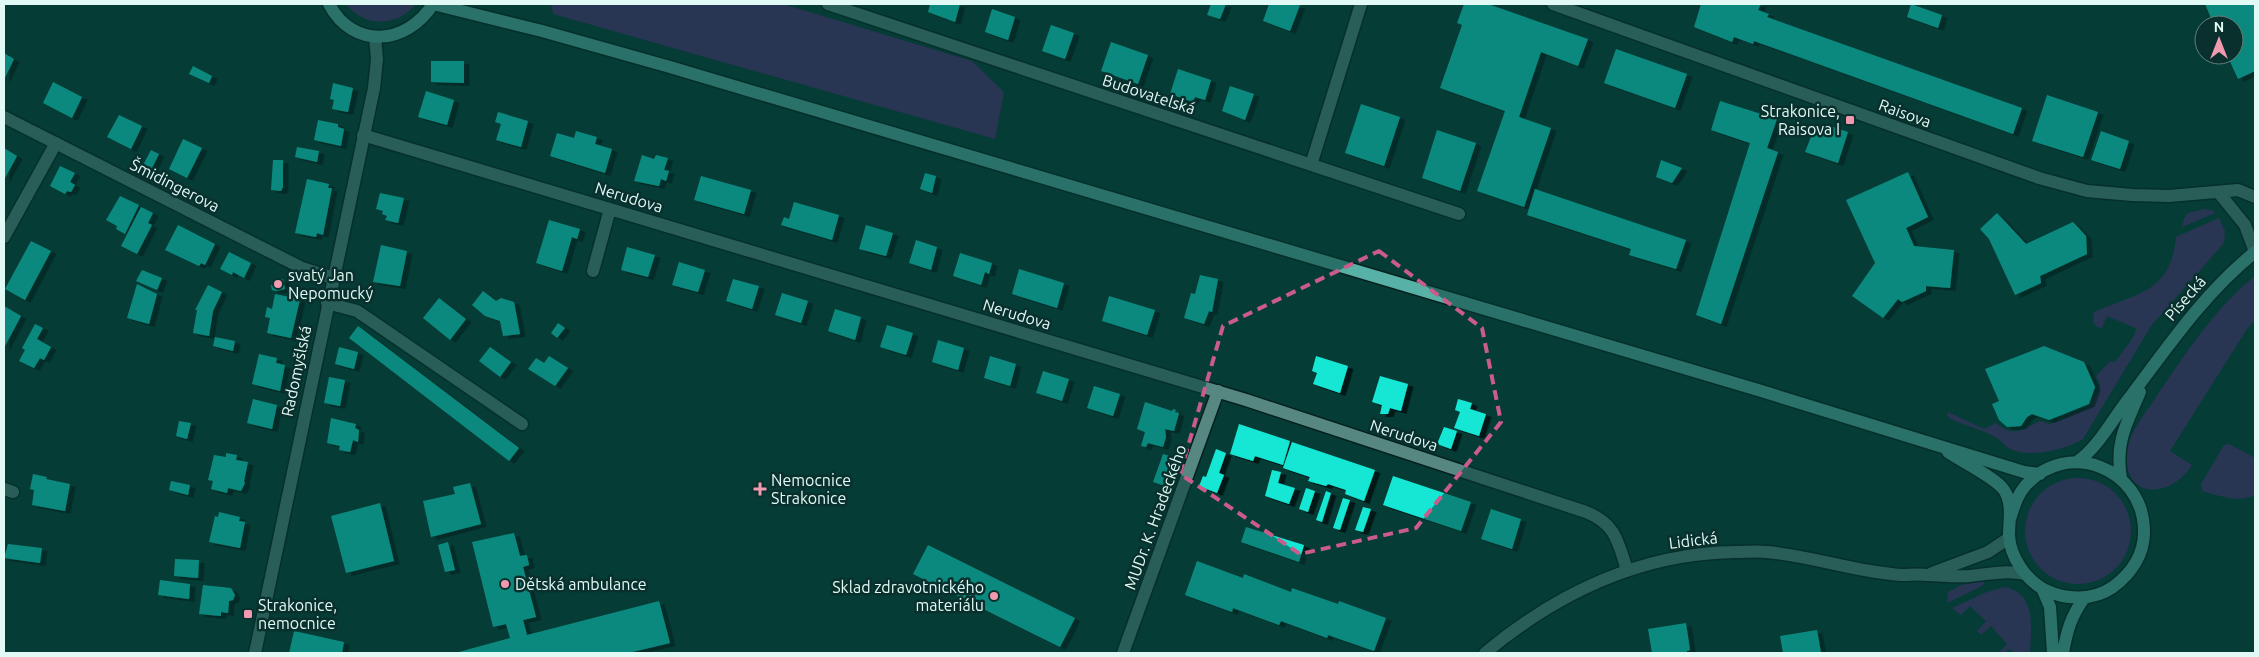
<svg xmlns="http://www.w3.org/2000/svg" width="2259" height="657" font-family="Ubuntu,sans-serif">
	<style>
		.green { fill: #522d77 }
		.building { fill: #15e7d4; filter: url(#shadow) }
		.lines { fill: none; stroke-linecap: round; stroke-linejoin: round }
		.street-casing { stroke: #06201d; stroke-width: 15 }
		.secondary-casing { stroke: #06201d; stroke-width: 15 }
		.primary-casing { stroke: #06201d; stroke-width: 15 }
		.street { stroke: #568780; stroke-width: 12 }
		.secondary { stroke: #568780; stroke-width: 12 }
		.primary { stroke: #58b1a6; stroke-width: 12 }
		.marked { fill: none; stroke: #cb5c8a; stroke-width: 4; stroke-dasharray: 10 6; stroke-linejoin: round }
		.poi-dot { fill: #f29aaf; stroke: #09302c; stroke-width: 2 }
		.labels { text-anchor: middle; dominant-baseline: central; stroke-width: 5; stroke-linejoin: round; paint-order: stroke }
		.street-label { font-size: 16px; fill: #e1faf6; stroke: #09302c }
		.poi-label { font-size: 16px; fill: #e1faf6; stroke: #09302c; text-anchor: start }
	</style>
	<defs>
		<filter id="shadow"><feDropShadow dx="5.5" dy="3" stdDeviation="0" flood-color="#0009"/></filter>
	</defs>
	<rect width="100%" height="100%" fill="#053c36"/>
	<path class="green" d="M346,4H416C397,27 365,28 346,4Z
		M551,4H783L972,61L1004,92L995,139L553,14Z
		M2204,209L2214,211L2215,213L2182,227L2184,219L2188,213Z
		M2219,218L2225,231L2224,243L2151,326L2083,439C2065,450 2028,459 2009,448C2004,446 2002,441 1997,438C1983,430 1965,425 1950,419L1947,415L1948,412L1984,429L1996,423C2013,438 2022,430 2040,421L2050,424L2091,407L2100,385L2096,376L2110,361L2115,362L2132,339L2137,329L2107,316L2102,328L2097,327L2093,322L2094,312C2138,293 2171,292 2176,237Z
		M2255,276V320L2247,329L2170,451L2192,465C2169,501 2121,499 2127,450C2130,432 2144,415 2154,400C2181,360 2216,306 2255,276Z
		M2229,444L2255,458V495C2238,503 2220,496 2202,491L2201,484L2224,445Z
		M2025 531a53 53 0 1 1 106 0a53 53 0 1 1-106 0Z
		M1986,580L1982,586L1947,603L1948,592L1961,585Z
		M2005,587C2037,594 2031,628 2030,653H2014L2010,649L2004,653H1998L2007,644L1991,626L1981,635L1977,631L1986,621L1970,606L1961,615L1952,608L1987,592Z"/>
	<path class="building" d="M930,4H960L955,22L928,12Z
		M1211,4H1226L1220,19L1207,15Z
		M1269,4L1300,5L1290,31L1263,21Z
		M1464,4H1488L1588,39L1578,66L1541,52L1519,117L1551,128L1524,207L1477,191L1505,111L1440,88L1462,25L1457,23Z
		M1701,4H1761L1758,10L1769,14L1767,17L2022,108L2013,134L1754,41L1753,44L1734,37L1732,42L1694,27Z
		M1911,4L1942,15L1938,28L1907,17Z
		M2205,4H2255V71L2238,79L2227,55H2234V25H2214Z
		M992,9L1015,17L1008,40L985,32Z
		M1051,25L1074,33L1065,59L1042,51Z
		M1111,42L1148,55L1138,84L1101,71Z
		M1616,49L1687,74L1675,108L1604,83Z
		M4,53L14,59L4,80Z
		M431,61H464V83L431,82Z
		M193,66L212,76L209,83L189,74Z
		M1178,69L1211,80L1205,100L1195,97L1193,102L1170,94Z
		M53,82L82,97L72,118L43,103Z
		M333,83L353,88L348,112L332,109L334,100L330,99Z
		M1230,86L1254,94L1245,120L1222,111Z
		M426,91L454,100L447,125L418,117Z
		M2047,95L2098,112L2083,157L2032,141Z
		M1720,101L1777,119L1767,148L1778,152L1721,324L1696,315L1750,143L1711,130Z
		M1361,104L1400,117L1384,166L1345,153Z
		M498,112L528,121L521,147L496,140L501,124L495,122Z
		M119,115L142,126L131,149L107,137Z
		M318,120L338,124V127L344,129L341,146L314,140Z
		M1833,127L1848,132L1838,163L1805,152L1814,129L1830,135Z
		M1437,130L1476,143L1460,191L1422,178Z
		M576,131L597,137L595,144L612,149L605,173L550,156L557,133L574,138Z
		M2101,131L2129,141L2120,169L2091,160Z
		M183,139L202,148L187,178L169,169Z
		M297,147L319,151L317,162L295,157Z
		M4,148L17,156L4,180Z
		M151,150L159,154L149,174L141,169Z
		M642,155L654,159L656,155L668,158L664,170L669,171L666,181L661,179L659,186L634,181Z
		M273,160H283V187L281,191L271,190Z
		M1661,160L1682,168L1672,183L1656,177Z
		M60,166L75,173L70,182L75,185L71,192L67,191L65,194L50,186Z
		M1908,172L1928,217L1906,228L1914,246L1954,250L1950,288L1926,286V291L1902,302L1898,299L1883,318L1852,296L1875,263L1846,200Z
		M925,173L936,176L932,193L920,189Z
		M701,176L751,190L744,214L694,200Z
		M307,179L329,184L328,188H332L323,235L317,233L316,237L295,233Z
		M1535,189L1686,240L1676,269L1629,255L1631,249L1527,215Z
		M380,193L404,198L398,223L385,220L387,216L382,214L383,211L376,209Z
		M120,196L139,205L125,234L116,229L117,226L106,220Z
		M794,202L839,215L832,240L781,225L784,217L789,219Z
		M141,207L153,213L148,223L152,225L137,254L121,246Z
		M1997,213L2026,244L2073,222L2086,236L2087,254L2040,276L2041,283L2015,295L1989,239L1980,229Z
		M549,220L580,229L577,239L572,237L562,271L536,263Z
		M178,225L215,244L205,265L201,263L199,266L165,250Z
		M866,225L893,233L886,256L859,249Z
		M916,240L937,247L931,270L909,263Z
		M31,241L51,251L25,300L5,289Z
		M381,245L407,251L400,286L373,282Z
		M627,247L655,255L648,277L621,270Z
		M229,252L251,263L244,278L233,272L232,275L220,269Z
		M960,253L992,263L989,274L985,272L981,285L953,276Z
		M679,262L705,270L698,292L672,285Z
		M1019,269L1064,283L1057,308L1012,294Z
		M142,270L162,278L157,290L136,281Z
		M1200,275L1218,279L1212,312L1209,311L1204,324L1184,318L1191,293L1195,294Z
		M283,279L285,289L276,291L272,290L271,286L273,282Z
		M733,279L759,286L752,309L726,301Z
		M137,284L157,294L149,324L127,318Z
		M208,285L222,292L213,311L209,336L193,333L197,310H195Z
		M483,291L496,301L501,298L514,302L520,334L503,336L500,321L485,316L472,305Z
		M782,293L808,301L801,323L775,315Z
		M275,294L300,299L291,338L267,333L270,318L265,317L267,307L272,309Z
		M1109,296L1155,310L1147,335L1102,321Z
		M439,298L466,319L450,340L423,318Z
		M4,306L21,316L4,348Z
		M835,309L861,317L855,340L828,331Z
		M558,323L565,328L557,338L551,333Z
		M35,324L43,328L37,339L51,347L44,360L40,358L34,368L19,361L25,350L22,348Z
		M887,325L913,333L906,355L880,347Z
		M358,326L519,448L509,461L349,338Z
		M215,337L235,341L233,351L213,346Z
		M938,340L964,348L958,370L932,362Z
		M2044,346L2084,362L2095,387L2089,404L2049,420L2032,414L2027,417L2021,426L2007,427L1999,420L1992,404L1999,401L1985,369Z
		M339,347L358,352L354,369L335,364Z
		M490,347L511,362L500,377L479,361Z
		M259,354L277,358L276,363L285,365L280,391L252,384Z
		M549,356L568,368L555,386L528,369L536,358L544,363Z
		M990,356L1016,364L1010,386L984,378Z
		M1316,356L1348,366L1340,393L1313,384L1317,373L1312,371Z
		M1043,371L1069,379L1062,401L1036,393Z
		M1380,376L1408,384L1401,411L1390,408L1388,414H1380L1382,405L1372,402Z
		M329,377L345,380L340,406L324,403Z
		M1094,386L1120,394L1113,416L1087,408Z
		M253,399L277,405L272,429L247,423Z
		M1458,399L1472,403L1470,409L1486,414L1479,436L1454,428L1460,412L1455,410Z
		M1145,402L1172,411L1173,409L1176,410L1175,412L1179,413L1174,431L1165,429L1166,437L1163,447L1148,443L1146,447L1141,446L1145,432L1137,429Z
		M331,418L356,424L355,428L359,430L358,442L353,440L350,452L339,450L340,446L327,443Z
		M179,421L191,423L187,439L176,436Z
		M1239,424L1290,441L1283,465L1255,456L1253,461L1230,454Z
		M1444,427L1457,431L1451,449L1437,444Z
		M1292,442L1375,470L1364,501L1345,494L1346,490L1328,484L1326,486L1308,481L1310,477L1283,468Z
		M1216,449L1226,453L1219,473L1224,475L1217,493L1199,486L1203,476L1206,477Z
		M226,453L237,455L236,460L248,462L244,481L245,483L241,491L228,488L227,493L211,489L213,481L208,480L214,455L226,457Z
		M1163,454L1176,458L1165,486L1153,482Z
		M1272,470L1281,472L1278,483L1295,488L1289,504L1265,496Z
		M33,474L47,477L46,479L70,484L65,511L32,505L34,490L30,489Z
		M1393,476L1471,502L1461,531L1383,505Z
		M171,481L190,485L188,495L169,490Z
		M470,483L481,524L431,537L423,501L455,494L453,487Z
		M1306,488L1315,491L1308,512L1299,509Z
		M1326,491L1331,493L1322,522L1316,520Z
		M1343,498L1350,500L1340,530L1333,528Z
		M380,503L394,561L346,573L331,516Z
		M1363,507L1371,509L1363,532L1355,530Z
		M1491,509L1521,519L1512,549L1481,539Z
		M219,512L240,517L239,521L245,522L240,548L209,542L215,516L218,517Z
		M1246,527L1304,545L1299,562L1241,542Z
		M514,533L520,556L527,555L529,565L523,567L536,617L523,620L527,635L659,601L670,643L628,653H455L510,638L506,624L493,627L472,542Z
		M448,542L455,570L445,572L438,545Z
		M8,544L42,548L40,563L4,558Z
		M928,545L1075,618L1060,647L913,574Z
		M175,559L199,560L198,578L174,576Z
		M1197,561L1243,578L1244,574L1291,592L1292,588L1338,604L1339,601L1386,618L1374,651L1328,635L1327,638L1281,621L1279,625L1233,608L1232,612L1185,595Z
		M160,580L190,584L189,599L158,595Z
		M203,585L231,588L235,595L233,600L229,601L228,613L221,612V616L199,614Z
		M1686,623L1690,650L1687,651V653H1652L1648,629Z
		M1817,630L1821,653H1783L1780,636Z
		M294,631L344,642L342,653H289Z"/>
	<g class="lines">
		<g class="street-casing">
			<path id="street" d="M828,4L1459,214
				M1553,4L2039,178L2087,191L2132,195L2169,196L2238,190L2255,197
				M4,117L302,268L333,278
				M363,135L1246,400L1586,512C1616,524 1618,542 1627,570
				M1311,165L1361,4
				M2219,193L2245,225L2255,252
				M4,237L56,143
				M593,271L610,209
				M327,303L357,311L522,424
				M4,489L13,492
				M1123,653L1218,391"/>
		</g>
		<g class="secondary-casing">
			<path id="secondary" d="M1932,573L1988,552L2009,538
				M255,653L374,88L377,59L375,37
				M1485,653C1557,593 1642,553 1736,552C1746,552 1757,551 1767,552C1812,556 1855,572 1901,575C1910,575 1919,574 1927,575C1941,575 1955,577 1969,576C1988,574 2006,570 2025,574"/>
		</g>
		<g class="primary-casing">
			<path id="primary" d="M329,4C353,50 407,45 433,4
				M433,4L542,31L670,67L1758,390L2024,472L2040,474
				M1948,452C1961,461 1996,478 2004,490C2013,503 2009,521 2009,535C2010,557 2026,580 2045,590C2066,600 2093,601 2113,587C2132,573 2145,553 2144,529C2142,468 2068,439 2026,485C2017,495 2014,507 2010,519
				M2077,462C2098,447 2111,422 2127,401C2167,348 2203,294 2255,252
				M2121,479C2115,442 2126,425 2140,392
				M2042,588L2050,607L2053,653
				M2063,653C2067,630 2071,616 2085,597"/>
		</g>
		<use href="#street" class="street"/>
		<use href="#secondary" class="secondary"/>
		<use href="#primary" class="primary"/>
	</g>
	<path d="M0 0H2259V657H0ZM1379,251L1482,328L1501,422L1416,528L1300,554L1180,474L1223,326Z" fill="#053c36" fill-opacity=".55" fill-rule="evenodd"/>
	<path class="marked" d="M1379,251L1482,328L1501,422L1416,528L1300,554L1180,474L1223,326Z"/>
	<g class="poi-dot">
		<rect x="1845" y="115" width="10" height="10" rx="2.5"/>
		<circle cx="278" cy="284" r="5"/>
		<path d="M757.5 481.5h5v5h5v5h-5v5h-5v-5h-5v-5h5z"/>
		<circle cx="505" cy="584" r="5"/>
		<circle cx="994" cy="596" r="5"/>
		<rect x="243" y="609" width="10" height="10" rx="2.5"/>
	</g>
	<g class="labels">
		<g class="street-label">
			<text transform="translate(1149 94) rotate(18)">Budovatelská</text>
			<text transform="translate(1905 113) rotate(20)">Raisova</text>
			<text transform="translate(175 185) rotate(27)">Šmidingerova</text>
			<text transform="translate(629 197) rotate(17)">Nerudova</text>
			<text transform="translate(2185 298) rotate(-49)">Písecká</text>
			<text transform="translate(1017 314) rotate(17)">Nerudova</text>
			<text transform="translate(296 371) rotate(-78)">Radomyšlská</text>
			<text transform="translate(1404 435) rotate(18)">Nerudova</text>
			<text transform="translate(1155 517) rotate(-70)">MUDr. K. Hradeckého</text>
			<text transform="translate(1693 540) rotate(-7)">Lidická</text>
		</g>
		<g class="poi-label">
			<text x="1840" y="111" text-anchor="end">Strakonice,<tspan x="1840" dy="18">Raisova I</tspan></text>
			<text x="288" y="275">svatý Jan<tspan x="288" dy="18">Nepomucký</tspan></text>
			<text x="771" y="480">Nemocnice<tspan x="771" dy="18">Strakonice</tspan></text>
			<text x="515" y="584">Dětská ambulance</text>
			<text x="984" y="587" text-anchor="end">Sklad zdravotnického<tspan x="984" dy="18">materiálu</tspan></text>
			<text x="258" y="605">Strakonice,<tspan x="258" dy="18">nemocnice</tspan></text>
		</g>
	</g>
	<rect width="2259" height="657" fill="none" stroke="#e1faf6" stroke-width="10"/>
	<g transform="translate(2219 40)"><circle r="24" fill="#09302c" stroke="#5f817d"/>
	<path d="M0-4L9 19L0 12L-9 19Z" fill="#f29aaf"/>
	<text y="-8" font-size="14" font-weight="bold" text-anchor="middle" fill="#e1faf6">N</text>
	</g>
</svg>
